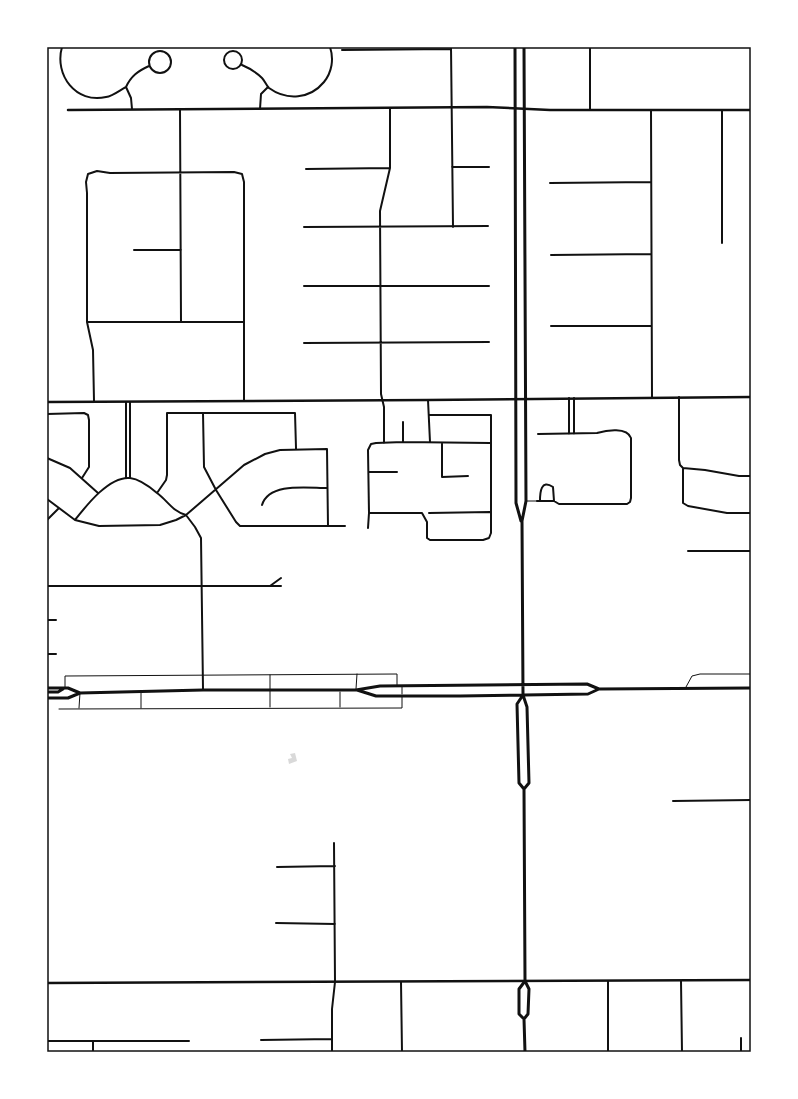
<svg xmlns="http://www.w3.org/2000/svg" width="798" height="1099" font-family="Bitter,serif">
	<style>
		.water { fill: #d9d9d9 }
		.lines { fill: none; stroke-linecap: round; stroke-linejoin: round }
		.service { stroke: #111; stroke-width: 1 }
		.minor { stroke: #111; stroke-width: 2 }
		.tertiary { stroke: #111; stroke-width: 2.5 }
		.primary { stroke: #111; stroke-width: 3 }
		.neatline { fill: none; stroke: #111; stroke-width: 1.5 }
	</style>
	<rect width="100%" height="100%" fill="#fff"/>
	<path class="water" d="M295,753L297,761L289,764L288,759L292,758L290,754Z"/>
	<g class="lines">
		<path class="service" d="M526,501H537
			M270,675V707
			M402,687V694
			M686,687L692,676L700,674H751
			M65,688V676L397,674V685
			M356,689L357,674
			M340,707V692
			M79,708L80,693
			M141,708V693
			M59,709L402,708V697"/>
		<path class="minor" d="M62,47C54,75 76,104 106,97C113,96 120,90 126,87
			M451,47L453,227
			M342,50L451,49
			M224 60a9 9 0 1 1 18 0a9 9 0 1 1-18 0Z
			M149 62a11 11 0 1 1 22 0a11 11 0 1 1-22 0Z
			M242,65C249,68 256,72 262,78C265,81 266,85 269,88C287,101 310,99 324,82C332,72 334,59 330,47
			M126,87C131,76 138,71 149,66
			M126,87L131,98L132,109
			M180,109L181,322
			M260,109L261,94L268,87
			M590,110V47
			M651,110L652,398
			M722,110V243
			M452,167H489
			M306,169L390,168
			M550,183L651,182
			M304,227L488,226
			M134,250H181
			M551,255L651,254
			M304,286H489
			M87,322H244
			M551,326H651
			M304,343L489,342
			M679,397V460L680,465L683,468L705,470L739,476H751
			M428,400L430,442
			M94,401L93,350L87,322V193L86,182L88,174L97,171L110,173L234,172L242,174L244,182V401
			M203,413L204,467L216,490L236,522L240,526H345
			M47,414L84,413L88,415L89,420V467L82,478
			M429,415H491V533L489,538L483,540H430L427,538V522L422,513H369L368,450L371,444L376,443L403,442L490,443
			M403,422V442
			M569,434V398
			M574,434V398
			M384,443V407L381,394L380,211L390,168V108
			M442,443V477L468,476
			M47,458L70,468L98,493
			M683,468V503L688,506L727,513H751
			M369,472H397
			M126,478V402
			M130,478V402
			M157,493L166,480L167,475V413H295L296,448
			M47,499L75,520L99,526L160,525L176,520L186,515L244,465L265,454L280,450L327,449L328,526
			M537,501H554L559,504H627L630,502L631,498V438C627,427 607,430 597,433L538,434
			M540,501C540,492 541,479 553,487L554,501
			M262,505C269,482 308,488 327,488
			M429,513L490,512
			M47,520L59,508
			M75,520C86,506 109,476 130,478C139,479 150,487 157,493C167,500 173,512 186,515L195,527L201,538L203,689
			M368,528L369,513
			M688,551H751
			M47,586H281
			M270,586L281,578
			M47,620H56
			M47,654H56
			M673,801L751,800
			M277,867L335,866
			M276,923L335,924
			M608,981V1052
			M681,981L682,1052
			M401,982L402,1052
			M741,1038V1052
			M261,1040L332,1039
			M47,1041H189
			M93,1052V1042
			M332,1052V1009L335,982L334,843"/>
		<path class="tertiary" d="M68,110L487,107L550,110H751
			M47,402L428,400L751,397
			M47,983L751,980"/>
		<path class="primary" d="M515,47L516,503L521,521
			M524,47L526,501L522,521L523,695L527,707L529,783L524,789L525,981L529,989L528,1014L524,1019L525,1052
			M47,688H68L80,693L203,690H356L380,686L587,684L599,689L751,688
			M357,690L376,696H460L588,694L599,689
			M47,692H58L63,689
			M523,695L517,704L519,783L524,789
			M47,698H68L80,693
			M524,1019L519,1014V989L525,981"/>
	</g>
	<rect width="798" height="1099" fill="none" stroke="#ffffff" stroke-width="96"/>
	<rect x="48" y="48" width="702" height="1003" class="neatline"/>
</svg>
